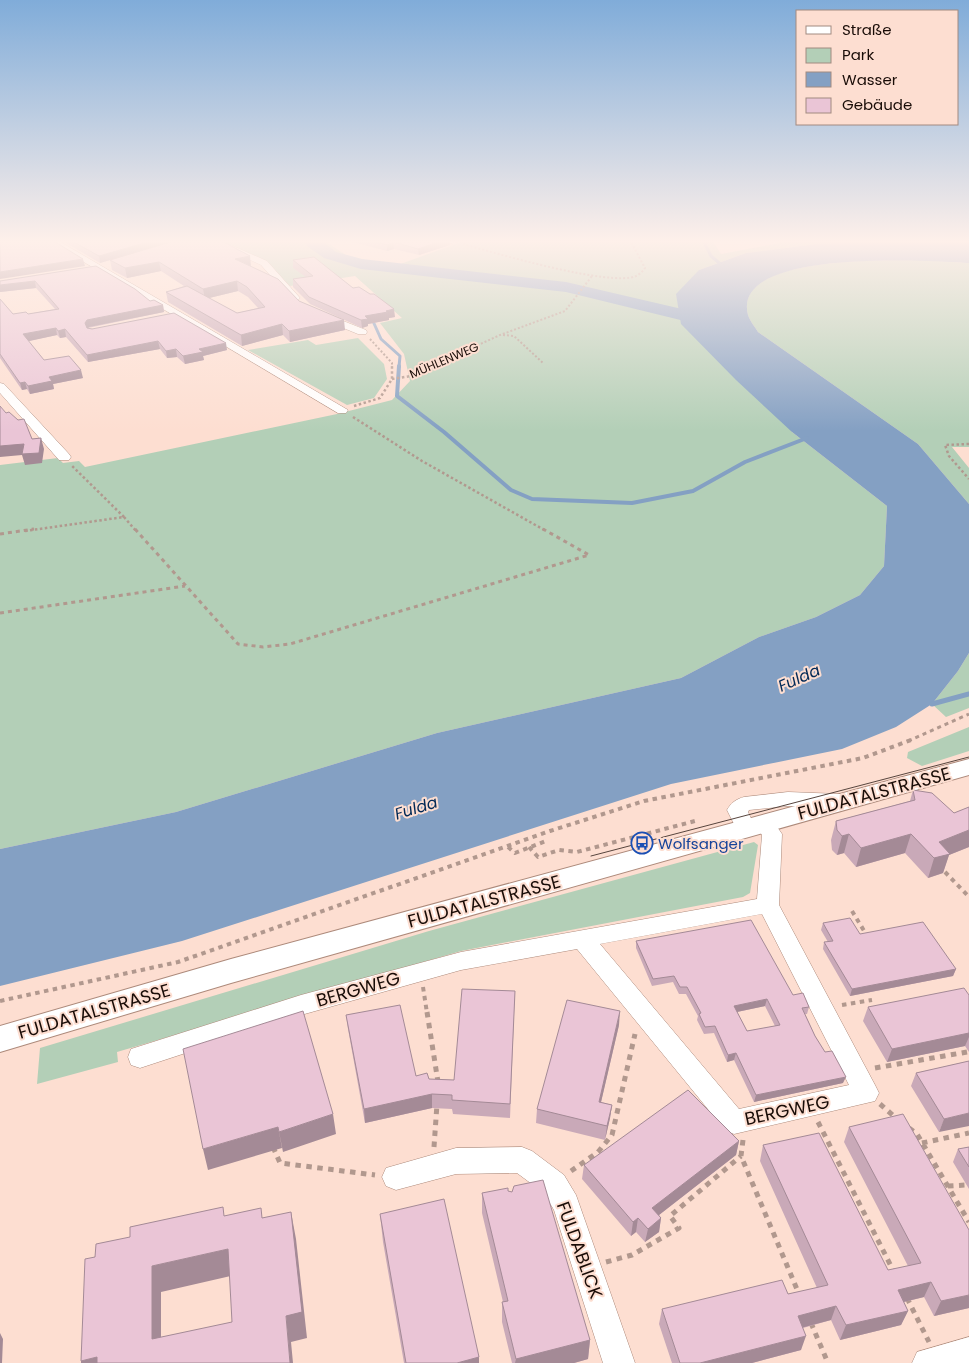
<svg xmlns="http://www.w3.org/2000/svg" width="969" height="1363" font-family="Poppins,sans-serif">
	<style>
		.green { fill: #b3cfb7 }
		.water { fill: #84a0c3 }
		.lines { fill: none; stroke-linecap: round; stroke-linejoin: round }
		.stream-far2 { stroke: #84a0c3; stroke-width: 3 }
		.stream-far1 { stroke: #84a0c3; stroke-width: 4 }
		.stream { stroke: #84a0c3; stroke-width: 5 }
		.river { fill: #84a0c3; fill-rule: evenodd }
		.minor-casing { stroke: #ad8a7b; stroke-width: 1 }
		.major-casing { stroke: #ad8a7b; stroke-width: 2 }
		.path-far4 { stroke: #b1988e; stroke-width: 2; stroke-dasharray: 2 2; stroke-linecap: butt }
		.path-far3 { stroke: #b1988e; stroke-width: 2.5; stroke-dasharray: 2.5 2.5; stroke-linecap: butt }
		.path-far2 { stroke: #b1988e; stroke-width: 3; stroke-dasharray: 4 4; stroke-linecap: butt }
		.path-far1 { stroke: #b1988e; stroke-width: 4; stroke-dasharray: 4.5 4.5; stroke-linecap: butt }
		.path { stroke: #b1988e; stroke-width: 5; stroke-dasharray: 5.5 5.5; stroke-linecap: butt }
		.minor { fill: #fff; fill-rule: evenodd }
		.major { fill: #fff; fill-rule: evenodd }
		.tram { stroke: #57453e; stroke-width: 1 }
		.wall { fill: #c9a9b8; fill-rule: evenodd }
		.shaded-wall { fill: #a48a96 }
		.building { fill: #eac5d6; stroke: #a48a96; fill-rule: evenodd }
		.labels { text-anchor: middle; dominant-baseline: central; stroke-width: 4; stroke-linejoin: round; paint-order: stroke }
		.far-street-label { font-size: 12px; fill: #190c07; stroke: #fdded1 }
		.transit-label { font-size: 15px; fill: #164399; stroke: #fdded1; text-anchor: start }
		.water-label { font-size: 16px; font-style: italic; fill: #022956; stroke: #fdded1 }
		.near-street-label { font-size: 18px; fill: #190c07; stroke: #fdded1 }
	</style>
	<rect width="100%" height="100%" fill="#fdded1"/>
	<path class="green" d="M220,240L243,242L253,240H323L346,255L392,267L467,240H712L721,254L785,242L816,240H969V243L906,241L816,244L746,253L699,270L792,432L887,506L884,566L860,595L816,617L759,637L681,678L437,733L176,812L0,849V465L58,458L63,463L79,461L85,467L337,414L392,400L410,381L404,354L380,323L402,318L355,276L290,286L268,263Z
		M919,260L969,263V447H952L969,468V504L918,444L758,332C755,327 750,321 748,315C732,255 886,261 919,260Z
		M358,338L384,364L387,379L374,398L347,405L248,350L308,340L316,345Z
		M969,653V708L946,717L932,704L958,671Z
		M969,727V751L922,766L907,758L908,752Z
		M754,842L758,845L750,893L743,897L461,951L117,1052L118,1062L37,1084L40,1048L429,931Z"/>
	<path class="water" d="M906,241L969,243V263C932,261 730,247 748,315C750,321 755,327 758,332L918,444L969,504V653L958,671L932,704L896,727L842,749L671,784L182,941L0,986V849L176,812L437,733L681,678L759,637L816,617L860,595L884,566L887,506L792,432L736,380L681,324L676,294L699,270L746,253L816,244Z"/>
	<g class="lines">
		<path class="stream-far2" d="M703,240L711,256L724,267
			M372,319L381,339L400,356L399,367"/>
		<path class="stream-far1" d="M399,366L397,396L444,432L511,490L532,499L632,503L693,491L745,462L807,438"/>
		<path class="stream" d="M932,704L969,694"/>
		<path class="river" d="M305,240H321L336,252L362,259L566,282L712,316L714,320L712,324L705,326L566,292L361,269L324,258L307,246Z"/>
		<g class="minor-casing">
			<path id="minor" d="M47,240H57L348,410L346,413H338Z
				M208,240H219L267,261L300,298L298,300H292L261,265Z
				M444,240H457V241L453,244Z
				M323,313L366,330L367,332L366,334H358L319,318L318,316Z
				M0,383L4,384L69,454L71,457L69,460H59L0,393Z
				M788,792L840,794L847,796L850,801L847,806L840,808L788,806L749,810L748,812L756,829L753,834L746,836L739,834L727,810C731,803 736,799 744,797Z
				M764,816L771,818L782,834L779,905L875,1085L879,1093L875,1101L734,1134L725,1130L577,949L461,970L301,1015L140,1068L131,1065L128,1057L131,1049L301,995L461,952L757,899L762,835L754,823L757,818ZM762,914L849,1085L739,1109L600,944Z
				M522,1147L532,1151L564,1175L576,1195L635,1363H603L554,1210L544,1193L517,1173L456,1174L396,1190L386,1186L382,1177L386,1168L456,1148Z
				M969,1337V1363H912L917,1352Z"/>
		</g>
		<g class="major-casing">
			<path id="major" d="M969,759V775L231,983L0,1052V1026L231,959Z"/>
		</g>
		<path class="path-far4" d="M246,242L257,240
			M463,244C495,253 610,287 636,276C640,274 643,271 645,268L630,240
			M503,335L514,336L543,363
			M370,339L392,363V367
			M430,367L500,335L565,311L592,276"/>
		<path class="path-far3" d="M392,379L411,376L433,366
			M354,406L380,398L392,379V366
			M353,417L422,461L546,531
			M969,444L945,445L949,456L969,479
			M124,517L136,531
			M25,531L124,517L71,465"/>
		<path class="path-far2" d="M135,529L238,644L263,647L290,644L589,555L543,529
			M0,534L34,529
			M0,613L185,586
			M908,741L969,714"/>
		<path class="path-far1" d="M508,847L515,853L546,841
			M529,847L538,857L559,850L577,852L695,821L697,824
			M945,872L969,897
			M852,911L866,934
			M423,987L427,1013
			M0,1001L178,962L550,831L644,801L863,758L911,740
			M842,1005L872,1000"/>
		<path class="path" d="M427,1012L438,1082
			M875,1068L967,1052
			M880,1104L896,1118
			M818,1122L894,1272
			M909,1128L917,1134L969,1222
			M743,1140L741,1156L799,1294
			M922,1143L969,1133
			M273,1147L280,1163L375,1175
			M434,1147L437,1104
			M571,1171L598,1152L612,1135L635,1034
			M948,1186L966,1185
			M606,1262L632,1255L679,1228L670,1216L741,1156
			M907,1298L929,1342
			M811,1323L828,1363"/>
		<use href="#minor" class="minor"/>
		<use href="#major" class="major"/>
		<path class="tram" d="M591,856L969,757"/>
	</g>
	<path class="wall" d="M61,240H220L251,266L299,301L345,330L290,342L283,335L242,346L168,302L166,292L184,286L161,271L127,278L112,270L110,260L100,263ZM238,291L248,297L258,308L237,313L209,298Z
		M345,240H449L450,245L419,255L394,249L387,251Z
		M293,260L353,288L395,317L389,318V320L368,324V326L362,328L310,304L293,287V279L306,277L293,268Z
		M96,266L150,301L163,305L164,312L88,328L227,350L203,356L204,360L185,364L177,357L167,358L160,349L88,362L66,337L60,338L57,335L28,341L44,360L83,378L53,384L54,389L30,394L27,389L22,390L0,358V299L13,314H28L55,309L36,288L0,292V281Z
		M913,790L954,813L969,807V847L949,855L943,873L928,878L905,853L856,867L844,853L837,855L832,850L831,840L836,821L910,801Z
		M823,923L860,934L956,969L953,976L850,996L823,949L824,942H828L821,930Z
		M636,941L793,995L809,1007L807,1014H805L815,1036L843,1083L754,1102L734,1060L727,1062L714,1033L704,1034L697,1020L698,1016L686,994H679L673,982L652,986L636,948ZM765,1006L775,1026L747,1031L737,1012Z
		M515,991L510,1118L453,1114L452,1109L432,1108L365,1123L348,1029L346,1015L416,1076L429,1079L454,1080Z
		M969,995V1052L965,1046L887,1062L863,1021L868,1007Z
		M619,1025L601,1102L612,1105L610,1118L605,1140L536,1123L537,1109Z
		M969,1061L939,1132L911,1086L916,1073Z
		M849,1127L969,1308L934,1316L924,1297L904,1302L908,1311L901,1325L840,1340L831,1320L803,1328L801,1350L752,1363H672L659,1324L662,1309L788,1294L817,1288L760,1161L763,1145L888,1270L908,1266L844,1142Z
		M739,1141L736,1155L659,1215L661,1218L659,1232L645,1242L636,1232L631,1236L582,1179L584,1165Z
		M969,1147V1189L953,1162L958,1149Z
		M508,1191L590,1340L588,1359L574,1363H512L502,1322V1302H503L482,1213V1193Z
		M380,1214L479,1357V1363H404L383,1242Z"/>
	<path class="shaded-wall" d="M155,240H178L100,263L99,256Z
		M444,240H449L450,245L419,255L418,249Z
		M394,242V249L387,251V245Z
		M250,256L251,266L235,259Z
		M83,259L85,266L0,279V272Z
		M159,262L161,271L127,278L125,268Z
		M35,281L36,288L0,292V285Z
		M237,281L238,291L205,299L203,289Z
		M163,305L164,312L89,327L86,330L85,323L87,320Z
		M394,309L395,317L389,318V320L368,324V326L362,328L361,320L365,316Z
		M344,320L345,330L290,342L289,331Z
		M282,324L283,335L242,346L241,335Z
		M56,328L57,335L25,342L23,334Z
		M65,329L66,337L60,338L58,331Z
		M158,341L160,349L88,362L87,355Z
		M226,343L227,350L203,356L204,360L185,364L183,356L199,349Z
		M176,349L177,357L167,358L166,351Z
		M81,370L83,378L53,384L54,389L30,394L28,386L49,377Z
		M25,382L27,389L22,390L20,383Z
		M41,438L44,449L42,463L25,465L22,455L0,457V446Z
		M969,830V847L949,855L943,873L928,878L939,842Z
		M849,834L844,853L837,855L842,836Z
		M911,834L905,853L856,867L861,848Z
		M956,969L953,976L850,996L852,989Z
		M767,999L765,1006L732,1013L734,1006Z
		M620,1011L619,1025L598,1115L599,1102Z
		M969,1033V1037L965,1046L887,1062L892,1049Z
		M736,1053L734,1060L727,1062L728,1055Z
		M846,1077L843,1083L754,1102L756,1095Z
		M432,1094V1108L365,1123L364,1109Z
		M612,1105L610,1118L605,1140L607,1126Z
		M969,1113V1126L939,1132L944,1119Z
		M333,1114L336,1134L283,1152L279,1132Z
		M278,1127L282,1148L208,1170L203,1149Z
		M739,1141L736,1155L650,1222L652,1208Z
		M291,1212L296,1239L307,1338L291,1342L293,1363H290L286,1316Z
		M638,1218L636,1232L631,1236L633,1222Z
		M661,1218L659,1232L645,1242L648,1229Z
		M228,1249L235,1275L161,1292V1363L152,1339V1266Z
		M931,1282L924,1297L891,1305L898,1290Z
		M969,1295V1308L934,1316L941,1301Z
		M836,1306L831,1320L793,1330L798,1316Z
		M908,1311L901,1325L840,1340L846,1325Z
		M0,1333L3,1339L2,1363H0Z
		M806,1336L801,1350L752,1363H700Z
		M590,1340L588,1359L574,1363H515L516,1359Z
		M97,1357L100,1363H81V1361Z
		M479,1357V1363H457Z"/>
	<path class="building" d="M0,240H52L83,259L0,272Z
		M70,240H155L99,256Z
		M177,240H220L250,256L235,259L278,279L299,301L344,320L289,331L282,324L241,335L166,292L187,286L237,313L265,307L247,287L237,281L203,289L159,262L125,268L110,260Z
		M368,240H444L418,249L394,242L387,245Z
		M314,257L353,288L359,287L370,294H374L394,309L386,311L388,312L365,316L368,319L361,320L309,297L293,279L313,276L293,260Z
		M96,266L135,289L150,301L154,300L163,305L87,320L85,323L87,328L92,329L174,313L226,343L199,349L203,352L183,356L176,349L166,351L158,341L87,355L65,329L58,331L56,328L23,334L44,360L69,356L81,370L49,377L52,381L28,386L25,382L20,383L0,354V299L13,314L26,312L28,314L59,309L35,281L0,285V281Z
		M0,406L6,413L9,412L18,420L24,419L32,439L41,438L39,453L22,454L24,444L0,446Z
		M913,790L932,793L954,813L969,807V830L939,842L950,854L934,858L911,834L861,848L849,834L842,836L837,830L836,821L915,800Z
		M850,918L860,934L923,922L956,969L852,989L824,942L833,941L823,923Z
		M751,920L793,995L803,993L809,1007L802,1008L815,1036L825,1052L832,1051L846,1077L756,1095L736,1053L728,1055L715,1026L705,1027L699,1014L701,1013L687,987H680L674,976L653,979L636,941ZM767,999L780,1025L747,1031L734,1006Z
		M964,988L969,995V1033L892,1049L868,1007Z
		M462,989L515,991L510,1104L452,1100V1095L432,1094L364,1109L346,1015L400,1005L416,1076L427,1073L429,1079L454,1080Z
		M567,1000L620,1011L599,1102L612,1105L607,1126L537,1109Z
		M303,1011L333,1114L279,1132L278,1127L203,1149L183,1049Z
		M969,1061V1113L944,1119L916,1073Z
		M688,1090L739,1141L652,1208L661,1218L648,1229L638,1218L633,1222L584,1165Z
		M903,1114L969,1230V1295L941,1301L931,1282L898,1290L908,1311L846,1325L836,1306L798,1316L806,1336L700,1363H680L662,1309L782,1280L788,1294L828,1285L763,1145L819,1133L888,1270L921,1263L849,1127Z
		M969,1147V1167L958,1149Z
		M543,1180L590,1340L516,1359L502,1302L508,1301L482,1193L508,1188V1191L512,1192L514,1186Z
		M444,1199L479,1357L457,1363H406L380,1214Z
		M223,1207L224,1216L261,1208L262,1218L291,1212L302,1312L286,1316L290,1363H97V1357L81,1361L85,1259L95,1257L96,1244L130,1237V1227ZM228,1249L232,1322L152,1339V1266Z"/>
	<linearGradient id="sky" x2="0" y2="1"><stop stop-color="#80acd9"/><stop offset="0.56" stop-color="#fef0ea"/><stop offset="1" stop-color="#fef0ea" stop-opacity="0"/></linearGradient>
	<rect width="969" height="431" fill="url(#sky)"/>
	<defs>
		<g id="bus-ring" transform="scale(1.125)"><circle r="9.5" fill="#fdded1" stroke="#1a4fb4" stroke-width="1.5"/><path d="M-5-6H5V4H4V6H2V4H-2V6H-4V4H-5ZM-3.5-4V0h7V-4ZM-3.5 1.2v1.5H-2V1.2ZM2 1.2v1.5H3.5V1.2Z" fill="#1a4fb4"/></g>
	</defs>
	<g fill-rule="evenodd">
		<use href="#bus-ring" x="642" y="843"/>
	</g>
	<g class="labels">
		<g class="far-street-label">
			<text transform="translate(444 360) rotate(-23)">MÜHLENWEG</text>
		</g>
		<g class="transit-label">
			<text x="658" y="843">Wolfsanger</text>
		</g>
		<g class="water-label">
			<text transform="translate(799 678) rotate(-24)">Fulda</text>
			<text transform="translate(416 808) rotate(-17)">Fulda</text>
		</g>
		<g class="near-street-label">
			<text transform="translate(874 793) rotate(-15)">FULDATALSTRASSE</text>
			<text transform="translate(484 901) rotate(-15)">FULDATALSTRASSE</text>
			<text transform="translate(358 989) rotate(-16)">BERGWEG</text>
			<text transform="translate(94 1011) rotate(-16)">FULDATALSTRASSE</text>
			<text transform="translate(787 1110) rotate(-12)">BERGWEG</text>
			<text transform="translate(580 1250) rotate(70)">FULDABLICK</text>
		</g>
	</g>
	<rect x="796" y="10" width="162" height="115" fill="#fdded1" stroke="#a28a80"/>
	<rect x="806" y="26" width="25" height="8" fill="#ffffff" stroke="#a28a80"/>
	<text x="842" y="35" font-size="15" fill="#190c07">Straße</text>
	<rect x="806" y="48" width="25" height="15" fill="#b3cfb7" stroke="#a28a80"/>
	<text x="842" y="60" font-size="15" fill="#190c07">Park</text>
	<rect x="806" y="72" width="25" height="15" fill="#84a0c3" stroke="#a28a80"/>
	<text x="842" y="85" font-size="15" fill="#190c07">Wasser</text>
	<rect x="806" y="98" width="25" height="15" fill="#eac5d6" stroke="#a28a80"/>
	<text x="842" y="110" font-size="15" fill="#190c07">Gebäude</text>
</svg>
